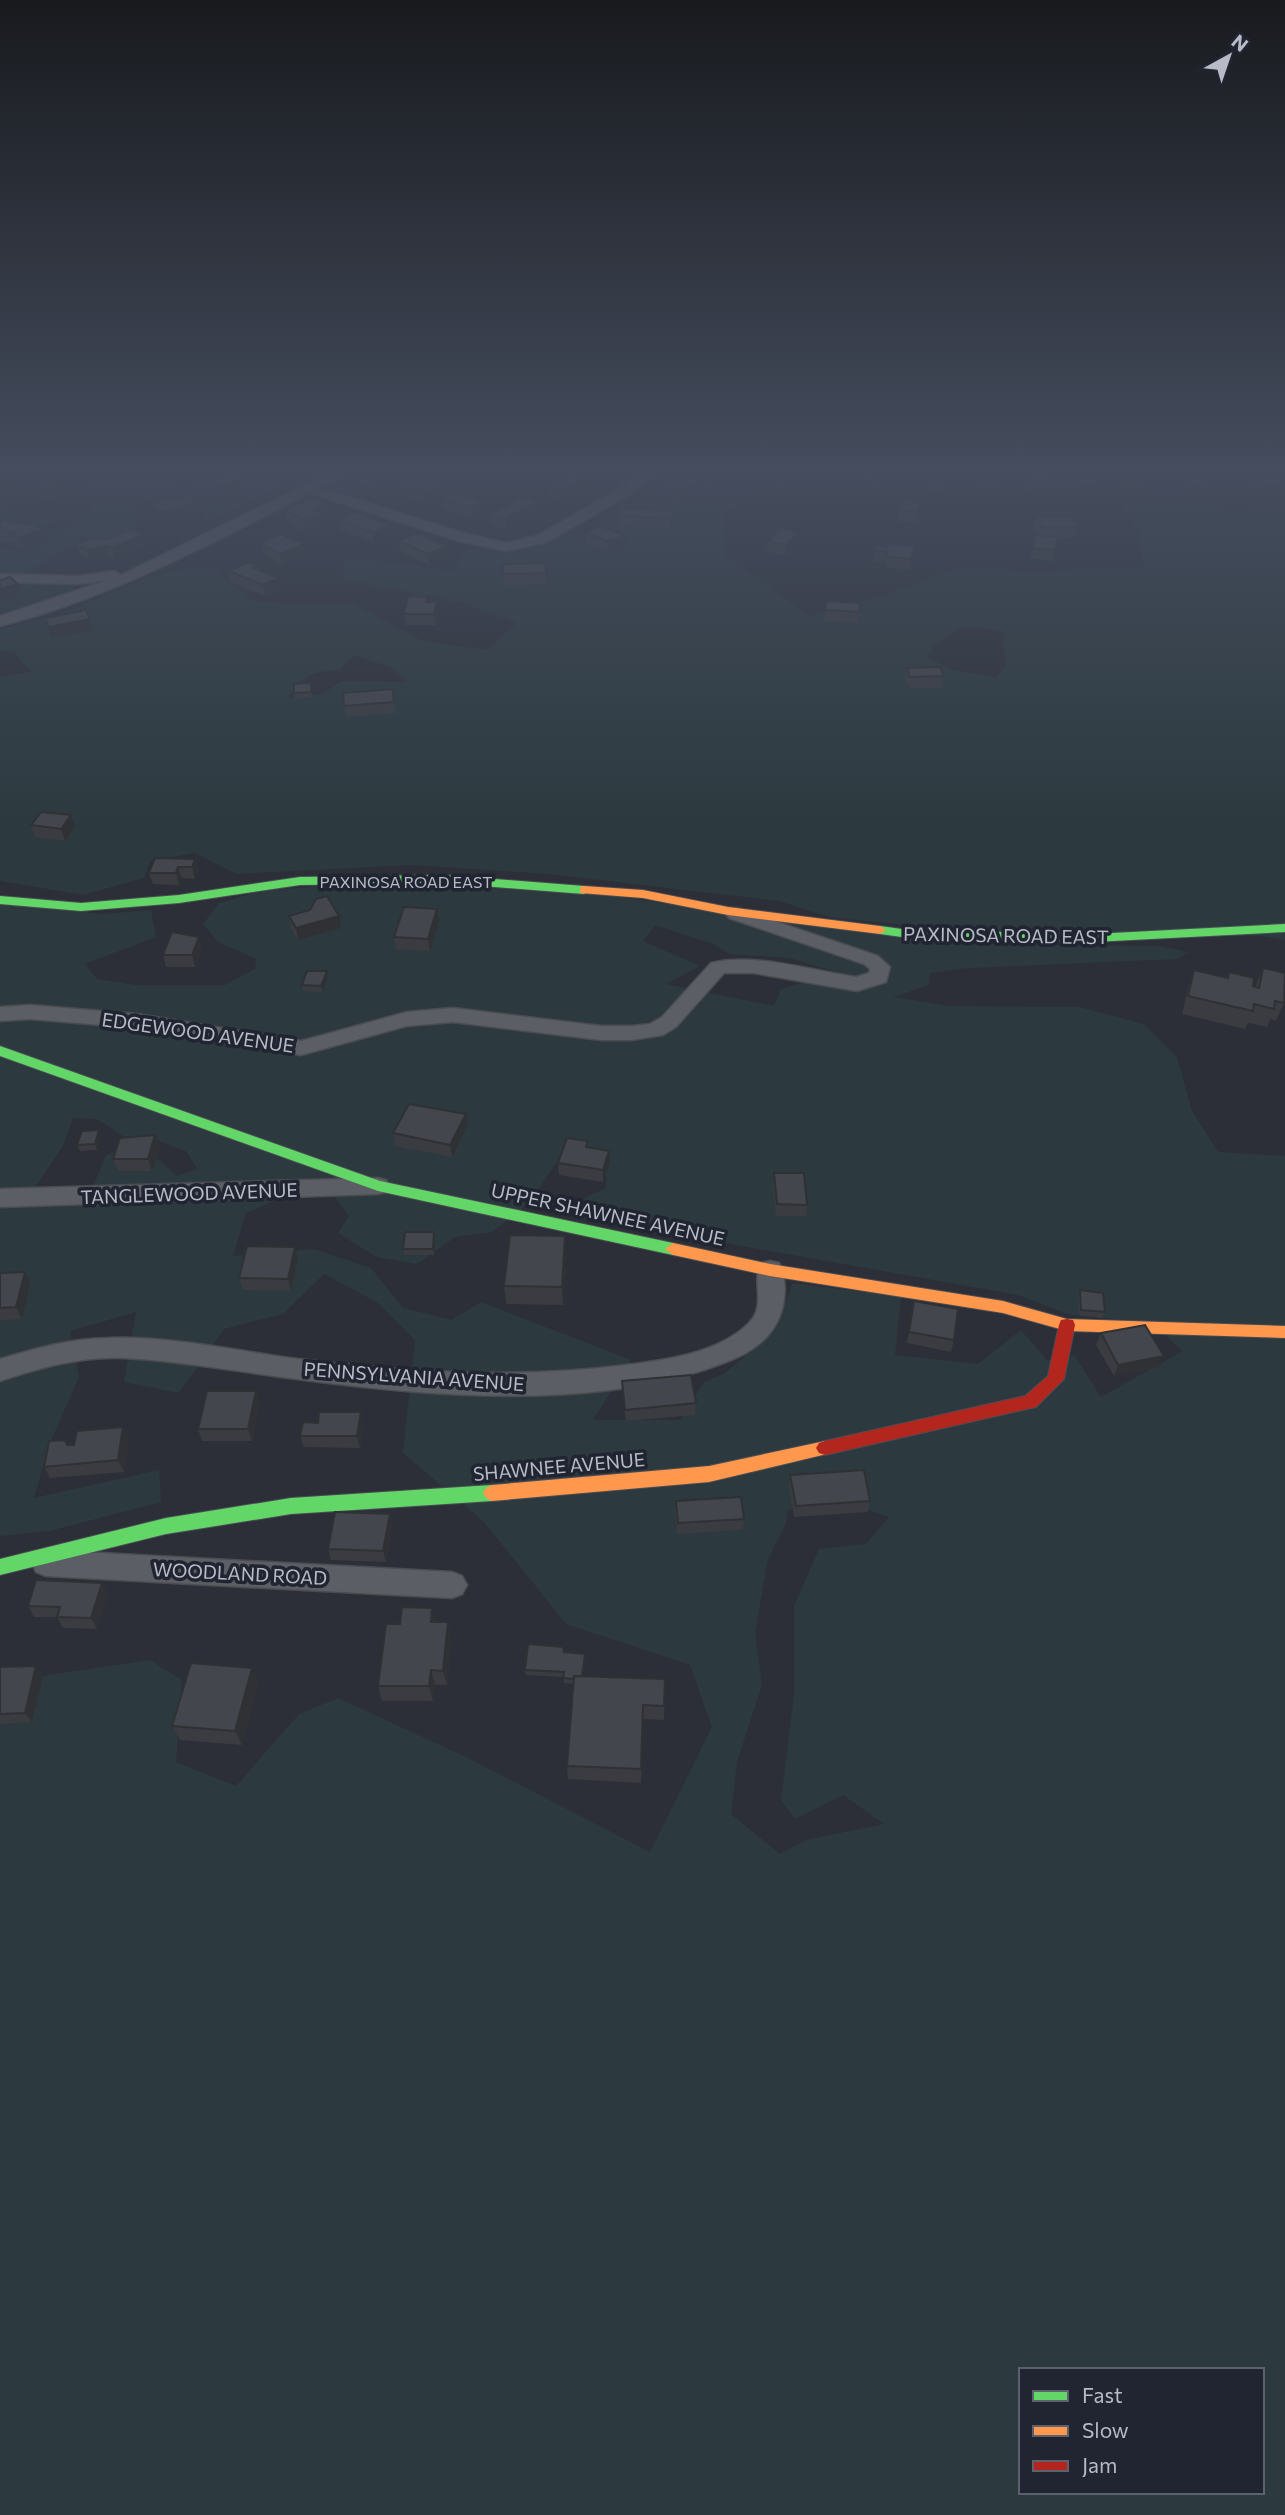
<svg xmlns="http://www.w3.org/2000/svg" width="1285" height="2515" font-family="Commissioner,sans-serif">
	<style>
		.green { fill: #2c3a3f; fill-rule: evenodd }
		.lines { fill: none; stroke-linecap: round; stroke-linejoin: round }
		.street-casing { stroke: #4a4c51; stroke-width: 3 }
		.fast-casing { stroke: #4a4c54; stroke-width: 2 }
		.slow-casing { stroke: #4a4c54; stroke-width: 2 }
		.jam-casing { stroke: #4a4c54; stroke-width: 2 }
		.street { fill: #5c5e65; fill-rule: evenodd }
		.fast { fill: #63d668; fill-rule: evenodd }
		.slow { fill: #ff974d; fill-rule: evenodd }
		.jam { fill: #b3261e; fill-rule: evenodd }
		.wall { fill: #3a3c41 }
		.shaded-wall { fill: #2f3135 }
		.building { fill: #43464c; stroke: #2f3135; stroke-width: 2 }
		.labels { text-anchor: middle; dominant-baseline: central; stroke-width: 7; stroke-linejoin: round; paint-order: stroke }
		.far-street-label { font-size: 16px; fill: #b7bbc7; stroke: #202531 }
		.street-label { font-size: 19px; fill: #b7bbc7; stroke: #202531 }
	</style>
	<rect width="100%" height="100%" fill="#2c2f37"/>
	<path class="green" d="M64,473H173L161,481L181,491C225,477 239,477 284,483L206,524L200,504L165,495L135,506L138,532C100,540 46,545 25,582L76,585L69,595L0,613V549L37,551L56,532L90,518L94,501L82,492L95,476Z
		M670,483L748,491L725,515V555L809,616L884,595L963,566L1032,572L1144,566L1138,531L1120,503L1167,494L1235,512L1277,505L1285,507V940L1262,936L940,929L829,917L779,901L548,874L412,865L236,874L195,853L150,861L144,878L83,895L0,881V677L31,672L14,652L0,651V629L56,615L148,578L201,565L217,571L254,602L353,604L423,641L487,650L517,623L460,602L342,579L345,557L454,571L462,552L532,533H584L634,510ZM964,626L1006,632L1002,642L1006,665L996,677L953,670L927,657L937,643ZM354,655L393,668L407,682L341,681L323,694L287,699C304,676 312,671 340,670Z
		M0,507L28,516L64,517L34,532L0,533Z
		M371,882L577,891L853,931L976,944L1159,946L1188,952L1177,959L969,968L930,973L929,985L893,997L949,1006L1079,1007L1144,1024L1177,1057L1192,1111L1218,1152L1285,1156V2515H0V1682L150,1660L182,1680L176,1762L236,1786L299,1714L338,1698L466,1757L650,1852L712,1727L690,1665L566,1624L484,1522L403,1453L415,1340L378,1303L324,1274L283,1314L224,1329L179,1393L124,1382L136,1312L70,1331L79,1377L50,1443L34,1498L159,1470L161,1502L50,1531L0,1536V904L103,914L151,910L156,937L85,964L97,979L136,985H225L255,969L256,959L218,942L203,924L219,903L261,891ZM655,925L713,944L730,954L790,958L839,973L781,989L774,1006L666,984L700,966L643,941ZM73,1118L97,1119L123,1136H147L187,1152L197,1169L177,1176L138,1141L106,1155L91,1191L62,1200L36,1186L63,1146ZM606,1157V1188L568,1206L736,1245L1018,1295L1070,1315L1150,1322L1183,1351L1101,1397L1075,1356L1047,1360L1021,1330L978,1364L895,1355L901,1297L793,1283L774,1331L724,1374L704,1382L680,1420H593L631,1360L481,1302L452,1320L403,1308L371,1268L314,1249L233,1256L246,1213L322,1180L349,1216L338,1233L376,1257L417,1264L455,1237L492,1232L531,1201L558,1160ZM824,1494L889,1517L866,1544L819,1549L794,1606V1695L781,1800L795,1819L843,1795L884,1824L806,1840L780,1854L731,1814L737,1762L762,1685L755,1633L768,1559L786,1524L787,1512L808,1498ZM1021,2370H1262V2492H1021Z"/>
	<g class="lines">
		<g class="street-casing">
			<path id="street" d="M329,473H346L320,488L467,534L506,543L537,536L622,487L639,473H654L632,493L547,542L506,551L459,541L310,493C209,544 111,598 0,626V616L108,580L78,584L0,582V574L78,576L114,571L121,575Z
				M736,908L878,956L890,967L886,982L857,991L754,973H724L676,1027L663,1035L632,1040H601L453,1022L407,1026L301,1055L137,1028L30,1019L0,1021V1007L30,1005L137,1014L301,1041L407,1012L453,1008L601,1026H632L650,1024L662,1017L711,963C752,952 814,971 856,977L869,973L870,969L864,964L729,918L726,914L729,910Z
				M378,1178L386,1180L390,1186L386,1192L378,1194L0,1207V1189Z
				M770,1261L779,1263C788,1281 786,1307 776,1324C762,1350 733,1360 707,1369C583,1410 425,1396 297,1379C240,1372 182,1361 124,1358C81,1356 40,1368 0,1381V1359C35,1349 71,1338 109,1338C172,1336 236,1351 298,1359C406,1372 517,1379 626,1365C666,1360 719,1353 749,1323C767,1304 751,1283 761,1263Z
				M46,1550L452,1572L462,1576L467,1585L462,1594L452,1598L46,1576L36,1572L32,1563L36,1554Z"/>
		</g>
		<g class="fast-casing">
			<path id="fast" d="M445,875L584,886L590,890L584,894L445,883L300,885L179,903L81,911L0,904V896L81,903L179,895L300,877Z
				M1285,924V932L1093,942L909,938L880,934L874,930L880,926L909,930L1093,934Z
				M0,1046L380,1181L673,1243L681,1249L673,1255L378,1191L0,1056Z
				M492,1485L498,1488L501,1493L498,1498L492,1501L291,1514L166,1534L0,1575V1559L166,1518L291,1498Z"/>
		</g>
		<g class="slow-casing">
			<path id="slow" d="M584,886L643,890L728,907L880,926L886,930L880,934L728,915L643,898L580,893V887Z
				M673,1243L770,1264L1003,1301L1067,1319L1285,1326V1338L1067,1331L1003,1313L770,1276L673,1255L665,1249Z
				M825,1441L831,1443L834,1448L831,1453L709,1482L492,1501L486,1498L483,1493L486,1488L492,1485L709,1466Z"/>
		</g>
		<g class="jam-casing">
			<path id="jam" d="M1067,1319L1073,1320L1075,1325L1064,1379L1036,1407L825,1455L819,1453L816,1448L819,1443L825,1441L1025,1396L1048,1376L1059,1325L1061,1320Z"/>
		</g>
		<use href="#street" class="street"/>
		<use href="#fast" class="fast"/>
		<use href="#slow" class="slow"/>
		<use href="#jam" class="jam"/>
	</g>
	<path class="wall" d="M274,473H302L286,480L274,476Z
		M359,473H397V475L373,486L360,481Z
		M590,473H608L607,475Z
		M865,473H886V476L879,475L877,481L865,480Z
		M909,473H928V475Z
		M979,473H1002L999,487L977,485Z
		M1024,473H1046L1053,485L1051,495L1046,494L1045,503L1035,502L1036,493L1028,491L1023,482Z
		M1063,473H1095L1093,485L1062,487Z
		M1124,473H1144L1141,489L1122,487Z
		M1190,473H1206L1204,483L1190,482Z
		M1248,473H1285V482L1270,483L1269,486L1258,487L1247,476Z
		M775,474L790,477L785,482L774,479Z
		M929,481L941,487V493L928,492Z
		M209,482L245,488L226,497L212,492Z
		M699,482V492L677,501L663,496V485Z
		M61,484L62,489L54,498L39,497L37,491Z
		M400,485L439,497L425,504L401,495Z
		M549,487H584L562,501L549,497Z
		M443,499L482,501L483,512L471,518L444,509Z
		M285,510L327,513L320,516L321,523L305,531L287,521Z
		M899,510L920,512L916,523L898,521Z
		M539,511L506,530L491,525L490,515Z
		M674,511V522L670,529L619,526V515Z
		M1035,517L1078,527L1076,537L1058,538L1053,561L1030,558L1035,535H1038L1033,527Z
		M339,520L390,536L374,543L340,530Z
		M0,521L46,540L22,549L14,545V543L0,542Z
		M586,533L626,547L608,552L586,544Z
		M143,535L146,545L114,559L109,557L90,560L80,555L77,545L107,539Z
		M399,541L446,546L447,557L430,565L400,551Z
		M768,541L797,542L785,555L767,552Z
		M261,543L306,555L282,565L263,553Z
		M876,545L914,558L910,570L885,567L886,562L872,561Z
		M546,563L547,584L504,585L503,574Z
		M259,566L260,571L277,578L279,589L265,596L231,582L229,571Z
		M826,601L860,603L858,623L824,621Z
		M437,602L438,613L436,625H406L404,614Z
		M907,668L944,676L942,688H909L905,679Z
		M311,683L312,697L295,699L294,693Z
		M393,689L395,713L346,717L344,706Z
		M31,825L75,827L65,841L35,837Z
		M195,859L198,871L195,879L182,878L179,885L153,884L149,873Z
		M310,910L341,928L298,940L291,928L289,916Z
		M439,921L430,951L396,949L394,937Z
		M199,937L202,949L195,967H166L163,955Z
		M1263,968L1284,1003L1276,1021L1270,1019L1267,1027L1248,1023L1245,1029L1182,1014L1188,988L1194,970L1227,977L1229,972L1255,987Z
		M327,971L328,977L323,992L303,991L302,985Z
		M466,1114L467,1126L452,1157L395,1146L393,1133Z
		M155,1135L160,1147L152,1171H118L113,1159Z
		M101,1136L97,1150L80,1151L77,1145Z
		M588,1147L609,1151L610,1163L603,1182L559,1175L558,1163Z
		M774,1173L807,1205L806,1216H776L773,1185Z
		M434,1232L435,1238L434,1255H404L403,1249Z
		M295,1247L298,1259L291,1291L243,1290L239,1278Z
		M567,1253L563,1305L506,1304L504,1286Z
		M0,1273L30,1284L22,1319L0,1320Z
		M1080,1290L1105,1312L1102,1318L1079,1315L1078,1296Z
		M914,1301L954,1340L951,1352L907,1343Z
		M1101,1333L1159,1367L1114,1376L1096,1345Z
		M622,1381L696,1403L695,1415L626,1421L622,1392Z
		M256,1391L260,1402L252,1441H202L198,1429Z
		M318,1423L364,1424L360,1448L304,1447L300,1436Z
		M123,1427L129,1439L124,1472L50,1478L44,1467L68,1445H74Z
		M790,1475L870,1501L868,1512L794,1517L789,1486Z
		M676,1501L744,1519L743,1530L677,1534L675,1512Z
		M390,1514L392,1525L386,1562L331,1560L328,1549Z
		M102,1583L108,1593L97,1629L63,1628L57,1617H34L28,1606Z
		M436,1622H448L451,1638L447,1685H435L433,1701H382L378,1686L400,1624Z
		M564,1652L585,1654L583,1676L665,1679L664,1720L643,1719L641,1783L568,1779L567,1766L573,1684L564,1683L563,1677L526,1675L525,1670Z
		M36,1666L43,1676L32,1722L0,1724V1667Z
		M259,1683L242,1745L180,1740L172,1726Z"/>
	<path class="shaded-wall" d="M10,473H19L21,480L15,483L16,486L0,492V481Z
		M285,473H302L286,480Z
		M378,473H397V475L373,486L371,476Z
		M790,473H791L790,477L785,482L786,477Z
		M243,477L245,488L226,497L224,486Z
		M584,477V487L562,501V490Z
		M699,482V492L677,501V491Z
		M61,484L62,489L54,498L52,492Z
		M438,487L439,497L425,504L424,493Z
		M482,501L483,512L471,518L470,508Z
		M538,501L539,511L506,530L505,519Z
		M325,502L327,513L320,516L321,523L305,531L303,520L311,509Z
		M921,502L920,512L916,523L917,512Z
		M196,503L199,513L160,522L157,512Z
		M674,511V522L670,529V519Z
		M389,525L390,536L374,543L373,533Z
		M43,529L46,540L22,549L19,538Z
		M798,532L797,542L785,555L786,545Z
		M143,535L146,545L114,559L111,548Z
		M626,536V547L608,552V541Z
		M304,544L306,555L282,565L280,554Z
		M106,546L109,557L90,560L87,550Z
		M446,546L447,557L430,565L428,554Z
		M915,547L914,558L910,570L911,559Z
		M277,578L279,589L265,596L263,585Z
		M17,584L20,595L0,601V589Z
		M437,602L438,613L436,625L434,614Z
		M90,619L93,630L52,638L49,627Z
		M71,815L75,827L65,841L61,829Z
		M195,859L198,871L195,879L192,867Z
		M178,867L182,878L179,885L176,873Z
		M437,909L439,921L430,951L428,939Z
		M339,916L341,928L298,940L296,928Z
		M199,937L202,949L195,967L192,955Z
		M327,971L328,977L323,992L321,986Z
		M466,1114L467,1126L452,1157L450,1145Z
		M99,1130L101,1136L97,1150L95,1144Z
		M155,1135L160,1147L152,1171L148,1159Z
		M609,1151L610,1163L603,1182V1170Z
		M434,1232L435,1238L434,1255L433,1249Z
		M565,1236L567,1253L563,1305L562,1287Z
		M295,1247L298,1259L291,1291L288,1279Z
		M25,1272L30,1284L22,1319L16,1307Z
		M1164,1356L1159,1367L1114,1376L1118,1365Z
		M256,1391L260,1402L252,1441L248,1429Z
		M361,1412L364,1424L360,1448L357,1436Z
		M123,1427L129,1439L124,1472L118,1460Z
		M390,1514L392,1525L386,1562L383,1551Z
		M102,1583L108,1593L97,1629L91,1618Z
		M432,1608L436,1623L431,1622Z
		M448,1622L451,1638L447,1685L443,1671Z
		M36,1666L43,1676L32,1722L25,1713Z
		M252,1668L259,1683L242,1745L235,1731Z
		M431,1670L435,1685L433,1701L429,1686Z"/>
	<path class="building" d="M0,473H10L8,474L13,476L0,481Z
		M228,473L243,477L224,486L209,482Z
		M364,473H378L371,476Z
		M571,473L584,477L562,490L549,487Z
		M776,473H790L786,477L775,474Z
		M979,473H1002L1001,477L978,474Z
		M1025,473H1046L1053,485L1030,481Z
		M1065,473H1095V475L1065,476Z
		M1125,473H1144V479L1124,477Z
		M1191,473H1206V478L1191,477Z
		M1257,473H1273H1270L1273,476H1261Z
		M685,476L699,482L677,491L663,485Z
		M413,478L438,487L424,493L400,485Z
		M929,481L941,482V487H929Z
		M46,483L61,484L52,492L37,491Z
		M455,492L482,501L470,508L443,499Z
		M1036,492L1046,493V498L1036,497Z
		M193,494L196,503L157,512L154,503Z
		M523,496L538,501L505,519L490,515Z
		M312,498L325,502L311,509L320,513L303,520L285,510Z
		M904,500L921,502L917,512L899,510Z
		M622,508L674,511L670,519L619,515Z
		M355,512L389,525L373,533L339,520Z
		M1071,516L1078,527L1042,528L1035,517Z
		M0,521L33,524L43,529L19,538L11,534L16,533L0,531Z
		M599,526L626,536L608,541L586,533Z
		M780,528L798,532L786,545L768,541Z
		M131,529L143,535L111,548L106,546L87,550L77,545L89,539H107Z
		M416,533L446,546L428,554L399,541Z
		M281,534L304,544L280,554L261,543Z
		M1035,535L1058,537L1055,550L1032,548Z
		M888,544L915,547L911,559L886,556L888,552L874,550L876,545L887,548Z
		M249,562L259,566L254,568L277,578L263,585L229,571Z
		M546,563V573L503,574V564Z
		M10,577L17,584L0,589V580Z
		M408,597H427L426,602H437L434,614H404Z
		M826,601L860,603L859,612L825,610Z
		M86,610L90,619L49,627L45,618Z
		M940,667L944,676L910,677L907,668Z
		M311,683V692L294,693V684Z
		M393,689L394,702L344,706L343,693Z
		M41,812L71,815L61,829L31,825Z
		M155,858L195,859L192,867H178L176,873H149Z
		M327,896L339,916L296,928L289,916L310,910L316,899Z
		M404,907L437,909L428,939L394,937Z
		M172,932L199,937L192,955H163Z
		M1263,968L1285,973L1284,1003L1275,1001L1274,1009L1254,1004L1253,1011L1188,996L1194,970L1228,978L1229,972L1254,978L1253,986L1259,988Z
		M307,971H327L321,986L302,985Z
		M409,1104L466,1114L450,1145L393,1133Z
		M99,1130L95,1144L77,1145L82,1131Z
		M155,1135L148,1159H113L120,1138Z
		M567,1138L588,1141L586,1147L609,1151L603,1170L558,1163Z
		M774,1173H804L807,1205L777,1204Z
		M405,1232H434L433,1249H403Z
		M510,1235L565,1236L562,1287L504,1286Z
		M247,1246L295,1247L288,1279L239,1278Z
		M25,1272L16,1307L0,1308V1273Z
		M1080,1290L1103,1293L1105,1312L1081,1310Z
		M914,1301L958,1309L954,1340L909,1332Z
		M1145,1325L1164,1356L1118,1365L1101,1333Z
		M691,1375L696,1403L625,1410L622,1381Z
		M207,1391H256L248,1429H198Z
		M319,1412H361L357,1436H300L303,1422L318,1423Z
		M123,1427L118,1460L44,1467L49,1441L65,1440L67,1445H74L77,1431Z
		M864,1470L870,1501L796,1506L790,1475Z
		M741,1497L744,1519L678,1523L676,1501Z
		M335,1512L390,1514L383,1551L328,1549Z
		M36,1580L102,1583L91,1618L57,1617L60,1607L28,1606Z
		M402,1607L432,1608L431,1622H448L443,1671L431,1670L429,1686H378L386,1624H400Z
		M528,1644L563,1647L564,1652L585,1654L582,1676H574V1679L563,1678L564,1672L525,1670Z
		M191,1663L252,1668L235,1731L172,1726Z
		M36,1666L25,1713L0,1714V1667Z
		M574,1676L665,1679L664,1706L643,1705L641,1769L567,1766Z"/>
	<linearGradient id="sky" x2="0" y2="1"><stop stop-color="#181a1e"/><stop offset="0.57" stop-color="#454d5e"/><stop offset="1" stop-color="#454d5e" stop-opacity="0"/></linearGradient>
	<rect width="1285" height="825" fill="url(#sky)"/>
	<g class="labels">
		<g class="far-street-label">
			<text x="406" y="881">PAXINOSA ROAD EAST</text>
		</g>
		<g class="street-label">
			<text transform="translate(1006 935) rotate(1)">PAXINOSA ROAD EAST</text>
			<text transform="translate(198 1032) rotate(8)">EDGEWOOD AVENUE</text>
			<text transform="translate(189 1193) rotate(-2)">TANGLEWOOD AVENUE</text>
			<text transform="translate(608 1214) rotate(12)">UPPER SHAWNEE AVENUE</text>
			<text transform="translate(414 1376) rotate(4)">PENNSYLVANIA AVENUE</text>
			<text transform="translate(559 1466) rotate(-5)">SHAWNEE AVENUE</text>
			<text transform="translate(240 1573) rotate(3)">WOODLAND ROAD</text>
		</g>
	</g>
	<rect x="1019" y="2368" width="245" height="126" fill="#202531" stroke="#5c616d" stroke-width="2"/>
	<rect x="1033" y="2391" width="35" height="10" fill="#63d668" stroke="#5c616d" stroke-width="2"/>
	<text x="1082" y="2403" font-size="21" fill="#b7bbc7">Fast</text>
	<rect x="1033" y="2426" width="35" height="10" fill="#ff974d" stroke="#5c616d" stroke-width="2"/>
	<text x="1082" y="2438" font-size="21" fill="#b7bbc7">Slow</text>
	<rect x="1033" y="2461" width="35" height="10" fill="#b3261e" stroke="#5c616d" stroke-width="2"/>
	<text x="1082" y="2473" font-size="21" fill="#b7bbc7">Jam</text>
	<g transform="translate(1229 56) rotate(40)" stroke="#202531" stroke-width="5" paint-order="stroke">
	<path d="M0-5L12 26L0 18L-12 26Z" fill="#b7bbc7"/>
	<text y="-10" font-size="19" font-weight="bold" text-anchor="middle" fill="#b7bbc7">N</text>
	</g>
</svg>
